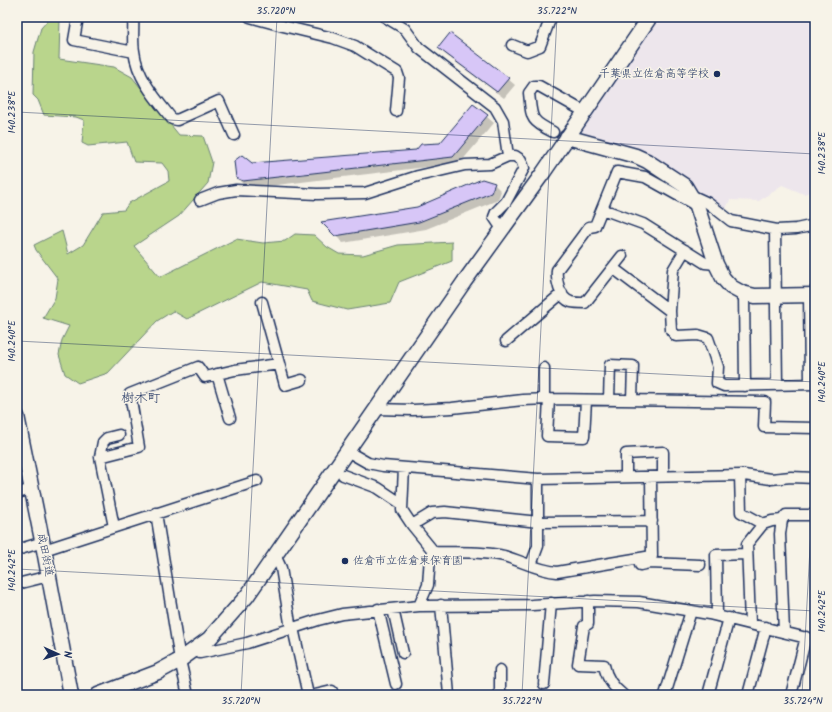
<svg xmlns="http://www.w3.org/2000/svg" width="832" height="712" font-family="Kalam,'Klee One',sans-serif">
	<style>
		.built { fill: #ede6ec }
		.green { fill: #b9d58c; stroke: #6a8275 }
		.shadow { fill: #0003 }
		.building { fill: #d7c6f7; stroke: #1b2f5e }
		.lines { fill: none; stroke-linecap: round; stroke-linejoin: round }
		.street-casing { stroke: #1b2f5e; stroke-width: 13 }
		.secondary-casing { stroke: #1b2f5e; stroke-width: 17 }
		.street { stroke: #f7f3e8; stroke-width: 10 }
		.secondary { stroke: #f7f3e8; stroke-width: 14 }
		.ticks { fill: none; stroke: #1b2f5e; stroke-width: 1; stroke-opacity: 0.45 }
		.poi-dot { fill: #1b2f5e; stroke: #f7f3e8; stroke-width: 1.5 }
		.labels { text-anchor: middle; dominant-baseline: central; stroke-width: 3; stroke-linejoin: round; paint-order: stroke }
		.poi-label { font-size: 11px; fill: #1b2f5e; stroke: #f7f3e8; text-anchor: end }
		.street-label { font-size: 11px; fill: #1b2f5e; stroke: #f7f3e8 }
		.quarter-label { font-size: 13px; fill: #1b2f5e; stroke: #f7f3e8 }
		.neatline { fill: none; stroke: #1b2f5e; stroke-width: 1.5 }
		.ticks-label { font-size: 10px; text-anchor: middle; fill: #1b2f5e }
	</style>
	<rect width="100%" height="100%" fill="#f7f3e8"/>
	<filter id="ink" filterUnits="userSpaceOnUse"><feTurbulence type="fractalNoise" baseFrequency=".025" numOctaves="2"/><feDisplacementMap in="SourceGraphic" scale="8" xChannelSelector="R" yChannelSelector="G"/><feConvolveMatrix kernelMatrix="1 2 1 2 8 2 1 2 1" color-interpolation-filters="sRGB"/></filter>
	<g filter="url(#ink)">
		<path class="built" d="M659,17H815V190L804,194L782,185L759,201L730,200L725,211L651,154L579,131Z"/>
		<path class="green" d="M51,17H59L60,19L59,59L114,67L132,77L179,135L203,136L212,162L208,183L179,216L134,246L160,277L236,239L263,243L285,241L295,234L314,235L327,247L339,254L363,255L398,245L452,242V261L399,282L390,303L347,310L312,301L307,290L262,282L187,319L173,311L157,321L108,373L78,383L65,374L59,355L62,340L69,326L43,318L55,298L58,279L36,250L34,245L62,231L68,254L83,245L103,212L124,210L129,203L169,181L168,171L162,163L134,162L127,142L88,146L82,143L84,120L76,117L44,115L38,100L33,95L34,52L41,28Z"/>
		<path class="shadow" d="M440,48L508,79L515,85L504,98L446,55Z
			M473,105L494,123L460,163L251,188L244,185L237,178L252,164L417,151L441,144Z
			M494,184L501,191L498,200L436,225L426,229L343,243L336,236L417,208Z"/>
		<path class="building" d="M450,33L509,78L497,92L438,48Z
			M473,104L488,115L453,157L243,181L236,178L234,161L242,155L252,163L416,150L421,144L440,143Z
			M482,179L495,183L491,193L419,222L335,236L321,222L417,207Z"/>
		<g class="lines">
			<g class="street-casing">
				<path id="street" d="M78,17L74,40L134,52
					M133,17C134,28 132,40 134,51C137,78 156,99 172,119L177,120L219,101L234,135
					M250,17L283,26L333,38L355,46L379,61L397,72L399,78L396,111
					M385,17L405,29L419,48L495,107L503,121L508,156
					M512,45L527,51L540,46L551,17
					M553,132C529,120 532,118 529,93L534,86H539L585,112
					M693,199L695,197L708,203L731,221L777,230L796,229L815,225
					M200,200L218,193L236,190L317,194L365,193L418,176L465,165L490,164L508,156H515L521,160L524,168L506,202L496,212L494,217L502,229
					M602,209L643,224L705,263L716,264
					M775,230L777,385
					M685,250L673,270L670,311L671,330L676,336L698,335L708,338L718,367L717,383L724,386L815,384
					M622,256L585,303C581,303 575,303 571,302C559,298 556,280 557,270L589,227L595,226L617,172L645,177L697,206
					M613,268L670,311
					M744,293L745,386
					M809,295L810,384
					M262,302L285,385L302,380
					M506,341L562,293
					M217,374L230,418
					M544,399V368
					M549,399L547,436L584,437L586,400
					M609,400L610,365L633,366L632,400
					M376,409L413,410L452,408L523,400L549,399L765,402L764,427L815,428
					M347,451L368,463L383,466L538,479L744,475L771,479L791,477L815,478
					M100,457L139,447L130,394L198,367L205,377L235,370L279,364
					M404,468L402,510L412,525L434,552C457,553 482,551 504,556C522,561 539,571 557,572L652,556L651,477
					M343,475L378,488L402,504
					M740,475L741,512L763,524
					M626,477V454L663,452V477
					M17,493L33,489
					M156,513L180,660L188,695
					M412,525L432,513L445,512L539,522L652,521
					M114,527L100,457L103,442L107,438L119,435
					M17,550L43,542
					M44,550L257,481
					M275,555L281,568L291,629
					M531,565L538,546V479
					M640,565L649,563L700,565
					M17,584L49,576
					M588,601V624L584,626L578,664L604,665C606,677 613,687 623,695
					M441,605L449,695
					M419,606L532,605L595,601L639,602L709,614L815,640
					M378,609L396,684
					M393,609L403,653
					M717,615L716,555L747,554
					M750,623L747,544L763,524L772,521L782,520
					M293,628L308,695
					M784,632L780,534L782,520L786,515H815
					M194,649L200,653L247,643L318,620L342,614L419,606L428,585L430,556L434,552
					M500,670V695
					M544,684L551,603
					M315,695L332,691
					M665,695L691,611
					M708,695L729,618
					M748,695L766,627
					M791,695L806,637"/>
			</g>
			<g class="secondary-casing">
				<path id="secondary" d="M567,137L636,156L647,161L685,186L697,206L716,264L723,278L731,287L742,293L755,296L815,295
					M17,416L44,550L71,695
					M98,695L158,672L180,660L209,639L247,596L464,282L543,173L650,17"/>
			</g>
			<use href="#street" class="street"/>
			<use href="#secondary" class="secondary"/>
		</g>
	</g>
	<path class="ticks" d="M17,112L815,154M17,341L815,382M17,569L815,611M241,695L277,17M522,695L557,17M802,695L815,456"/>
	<g class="poi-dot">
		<circle cx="717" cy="74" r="4"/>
		<circle cx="345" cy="561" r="4"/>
	</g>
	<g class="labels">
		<g class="poi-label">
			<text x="709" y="74">千葉県立佐倉高等学校</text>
			<text x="353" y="561" text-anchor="start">佐倉市立佐倉東保育園</text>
		</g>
		<g class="street-label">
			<text transform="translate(45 555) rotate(79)">成田街道</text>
		</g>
		<g class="quarter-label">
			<text x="141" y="398">樹木町</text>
		</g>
	</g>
	<rect width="832" height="712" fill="none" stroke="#f7f3e8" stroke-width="44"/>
	<g transform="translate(58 654) rotate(93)" stroke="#f7f3e8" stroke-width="3" paint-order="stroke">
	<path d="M0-3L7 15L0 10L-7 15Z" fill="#1b2f5e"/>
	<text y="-6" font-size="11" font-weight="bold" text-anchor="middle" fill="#1b2f5e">N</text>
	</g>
	<rect x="22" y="22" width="788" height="668" class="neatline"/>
	<g class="ticks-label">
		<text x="276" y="14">35.720°N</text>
		<text x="557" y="14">35.722°N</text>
		<text transform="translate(11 112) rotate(-90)" y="4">140.238°E</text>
		<text transform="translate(821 153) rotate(-90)" y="4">140.238°E</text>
		<text transform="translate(11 341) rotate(-90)" y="4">140.240°E</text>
		<text transform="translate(821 382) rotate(-90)" y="4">140.240°E</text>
		<text transform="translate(11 570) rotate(-90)" y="4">140.242°E</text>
		<text transform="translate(821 611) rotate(-90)" y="4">140.242°E</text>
		<text x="241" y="704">35.720°N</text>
		<text x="522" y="704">35.722°N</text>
		<text x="803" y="704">35.724°N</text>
	</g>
</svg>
